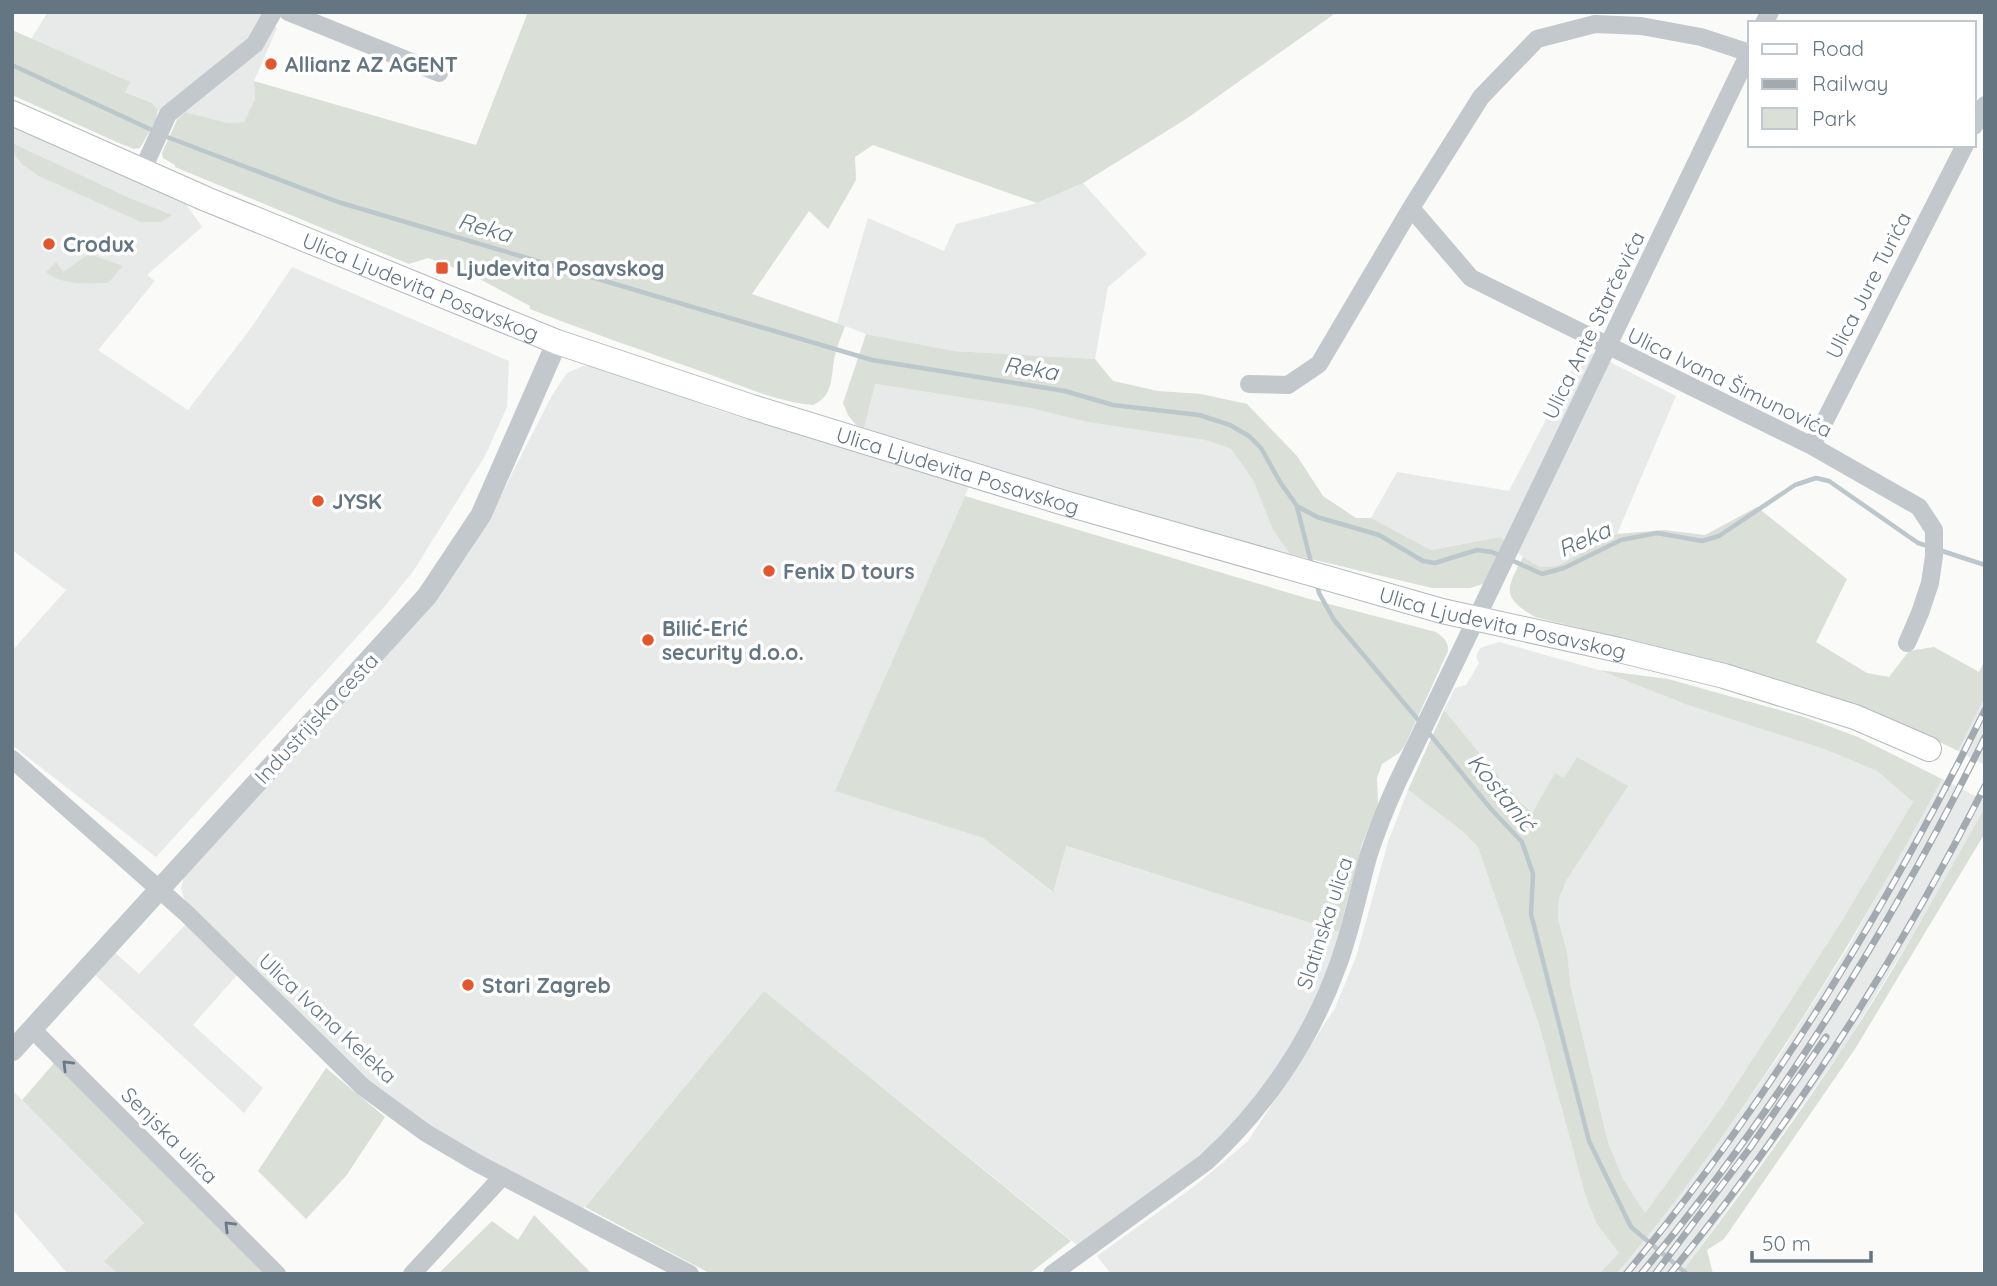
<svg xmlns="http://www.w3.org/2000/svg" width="1997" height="1286" font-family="Quicksand,sans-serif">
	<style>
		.built { fill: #e8e9e9 }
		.green { fill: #dadfd7 }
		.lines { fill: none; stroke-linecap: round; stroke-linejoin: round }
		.stream { stroke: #bbc7cb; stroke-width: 4.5 }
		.secondary-casing { stroke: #b3babf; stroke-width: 26 }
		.minor { stroke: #c3c8cc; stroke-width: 18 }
		.tertiary { stroke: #c3c8cc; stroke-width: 21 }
		.secondary { stroke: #fff; stroke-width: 24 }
		.rail-casing { stroke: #a2aab0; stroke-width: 7 }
		.rail { stroke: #fff; stroke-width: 4.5; stroke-dasharray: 13; stroke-linecap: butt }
		.oneway { stroke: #6a7a87 }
		.poi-dot { fill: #e4572e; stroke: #fff; stroke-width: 2.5 }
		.labels { text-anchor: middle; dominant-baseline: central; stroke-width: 7; stroke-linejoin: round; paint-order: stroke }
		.poi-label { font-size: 21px; font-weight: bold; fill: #657683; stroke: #fff; text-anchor: start }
		.street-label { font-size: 21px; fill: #657683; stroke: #fff }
		.water-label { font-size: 23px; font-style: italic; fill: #60757c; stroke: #fff }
	</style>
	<rect width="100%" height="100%" fill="#fafaf8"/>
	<path class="built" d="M48,12H261L277,28L254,81L255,99L244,122L228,123L185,112L177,120L158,110L152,103L124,91L129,82L31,39Z
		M12,123L184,201L202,227L147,275L155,281L98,350L188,410L251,328L292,267L509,361L507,407L485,456L414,570L386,605L156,857L12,745V651L66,590L12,550Z
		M1083,183L1147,254L1108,287L1095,359L954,351L866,334L837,323L868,218L944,251L956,224L1037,203Z
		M1583,348L1676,396L1617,534L1557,566L1540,567L1523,557L1500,537L1431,550L1371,518L1397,472L1509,491Z
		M583,366L605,367L720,411L771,426L813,433L971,482L836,791L983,838L1052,892L1065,846L1339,932L1335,955L1319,996L1278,1069L1216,1144L1077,1245L764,991L583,1209L515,1176L433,1129L365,1079L185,901L181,889L184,876L422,616L469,552L491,515L551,397L567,373Z
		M874,384L1032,408L1087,422L1205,440L1231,449L1253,480L1273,530L1290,554L1058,491L864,428Z
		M1499,642L1599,670L1690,706L1824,749L1877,771L1913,802L1838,927L1723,1105L1645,1213L1623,1179L1608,1142L1571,988L1567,952L1558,919L1559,899L1566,881L1627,786L1564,779L1555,774L1534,812L1521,803L1444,710L1455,688L1466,685L1479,663L1476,657L1480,648Z
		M1985,697V765L1958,751Z
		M1942,779L1985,801V807L1929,908L1846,1044L1760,1165L1680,1274H1616L1702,1165L1779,1056L1849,946Z
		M1408,790L1461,830L1478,847L1540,1028L1597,1224L1620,1254L1599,1274H1111L1097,1256L1196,1185L1248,1141L1335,1008L1356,957L1388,842Z
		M186,924L237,975L193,1025L263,1088L244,1113L93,973L112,950L139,974Z
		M12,1090L144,1223L105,1260L118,1274H68L12,1209Z"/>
	<path class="green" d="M528,12H1337L1186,119L1083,183L1037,203L873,145L855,157L856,180L828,229L809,211L752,294L845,326C841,337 836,349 834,360C831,379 833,396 813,405C777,402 740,385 706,373C647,352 588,332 530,309V306L470,274L428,258L409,264L175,167V165L163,158L162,153L177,120L185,112L228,123L244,122L255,99L254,81L476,145Z
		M12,30L130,82L125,92L152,103L158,110L156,120L140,148L134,149L119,143L12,95Z
		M12,143L129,198L172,215L161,222H141L39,176L22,164L15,155Z
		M89,254L123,266L108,283C89,283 61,286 46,272L56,262L63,272Z
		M866,334L954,351L1095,359L1113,381L1158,391L1201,394L1247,404L1297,456L1323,496L1356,518H1371L1431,550L1500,537L1505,541L1486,583L1470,588H1432L1290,554L1273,530L1253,480L1231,449L1205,440L1087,422L1031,408L875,384L864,428L856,425L848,415L843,403Z
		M965,496L1306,598L1436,632C1443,637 1449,642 1448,651L1404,747L1399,753L1382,764L1377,778L1378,804L1362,844L1339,932L1066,846L1053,892L983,838L835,791Z
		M1757,507L1847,579L1816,642L1867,673L1889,677L1909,651L1934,647L1979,672L1985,660V697L1958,751L1934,739L1653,646L1535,617C1500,597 1507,588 1523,557L1540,567L1557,566L1617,534L1664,530L1705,535Z
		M1599,670L1668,679L1804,717L1858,737L1942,779C1880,895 1813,1007 1738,1114C1700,1169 1660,1223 1616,1274H1599L1619,1253L1597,1224L1586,1197L1540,1028L1478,847L1461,830L1408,790L1444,710L1521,803L1533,812L1555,773L1564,778L1577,757L1628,786L1566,881L1559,899L1558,919L1567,952L1571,988L1608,1142L1623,1179L1645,1213L1723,1105L1838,927L1913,802L1877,771L1824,749L1690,706Z
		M1985,807V833L1855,1049L1724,1239L1707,1250L1713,1274H1680C1737,1200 1793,1123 1845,1045C1896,969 1940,887 1985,807Z
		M764,991L1071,1241L1029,1274H711L585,1207Z
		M55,1062L275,1274H118L104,1261L144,1223L22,1100Z
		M326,1068L385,1117L346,1176L306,1219L258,1171Z
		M534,1215L592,1274H438L492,1221L518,1240Z"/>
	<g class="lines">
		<path class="stream" d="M12,65L154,131
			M162,135L338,202L872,360L1065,391L1113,405L1199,415L1230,425L1249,436L1261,448L1280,482L1297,506L1317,517L1379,535L1423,561L1435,563L1477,550L1492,552L1501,556
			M1297,507L1312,566
			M1939,550L1985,565
			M1509,559L1542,574L1564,568L1621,540L1657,533L1702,541L1719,536L1795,485L1816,478L1829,481L1918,543L1931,547
			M1317,585L1319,593L1334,620L1420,722
			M1428,732L1491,809L1522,842L1533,874L1531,914L1589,1141L1631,1227L1687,1274"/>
		<g class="secondary-casing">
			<g id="secondary">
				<path id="s1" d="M12,113L206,199L557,342L752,407L1061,502L1442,611L1619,650L1724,676L1855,717L1929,749"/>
			</g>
		</g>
		<path class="minor" d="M288,12L439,73
			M1764,23L1770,12
			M1974,126L1985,105
			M142,171L168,114L255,44L273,12
			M1411,208L1471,278L1812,446L1919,507L1934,530V556L1930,583L1920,613L1907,643
			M1249,384L1288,385L1319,364L1411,208L1481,97L1537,39L1595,24L1641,26L1701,37L1750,53
			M1812,446L1965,145
			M12,759L187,914L363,1087L426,1133L477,1163L690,1274
			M32,1029L277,1274
			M412,1274L502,1177
			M1052,1274L1206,1162C1265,1108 1311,1040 1338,965C1351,930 1358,893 1368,857C1376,832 1386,807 1397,783L1750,51"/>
		<path class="tertiary" d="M12,1051L427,596L481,515L557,342"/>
		<use href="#secondary" class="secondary"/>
		<g class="rail-casing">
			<path id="rail" d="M1626,1274C1769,1102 1886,910 1985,710
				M1641,1274C1777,1111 1891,927 1985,737
				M1655,1274L1750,1148L1826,1037
				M1670,1274C1792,1124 1898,958 1985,786"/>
		</g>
		<use href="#rail" class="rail"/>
	</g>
	<defs><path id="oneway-chevron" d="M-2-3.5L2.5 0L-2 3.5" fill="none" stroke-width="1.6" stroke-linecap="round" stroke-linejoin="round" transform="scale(1.75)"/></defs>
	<g class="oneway">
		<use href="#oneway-chevron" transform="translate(67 1065) rotate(-135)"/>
		<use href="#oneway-chevron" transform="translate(229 1226) rotate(-135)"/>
	</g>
	<g class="poi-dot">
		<circle cx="271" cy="64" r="7"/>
		<circle cx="49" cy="244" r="7"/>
		<rect x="435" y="261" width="14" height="14" rx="3.5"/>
		<circle cx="318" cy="501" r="7"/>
		<circle cx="769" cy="571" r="7"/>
		<circle cx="648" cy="640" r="7"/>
		<circle cx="468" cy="985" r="7"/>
	</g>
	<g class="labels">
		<g class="poi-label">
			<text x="285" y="64">Allianz AZ AGENT</text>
			<text x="63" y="244">Crodux</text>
			<text x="456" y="268">Ljudevita Posavskog</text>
			<text x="332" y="501">JYSK</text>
			<text x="783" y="571">Fenix D tours</text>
			<text x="662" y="628">Bilić-Erić<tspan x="662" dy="24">security d.o.o.</tspan></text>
			<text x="482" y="985">Stari Zagreb</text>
		</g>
		<g class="street-label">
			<text transform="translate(1868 285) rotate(-63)">Ulica Jure Turića</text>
			<text stroke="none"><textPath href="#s1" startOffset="444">Ulica Ljudevita Posavskog</textPath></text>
			<text transform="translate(1593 325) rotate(-64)">Ulica Ante Starčevića</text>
			<text transform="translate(1730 382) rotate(26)">Ulica Ivana Šimunovića</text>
			<text stroke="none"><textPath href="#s1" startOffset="1012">Ulica Ljudevita Posavskog</textPath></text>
			<text stroke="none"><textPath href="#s1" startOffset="1578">Ulica Ljudevita Posavskog</textPath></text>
			<text transform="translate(316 718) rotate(-47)">Industrijska cesta</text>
			<text transform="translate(1324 923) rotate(-72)">Slatinska ulica</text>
			<text transform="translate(328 1018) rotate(43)">Ulica Ivana Keleka</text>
			<text transform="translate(170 1135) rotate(45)">Senjska ulica</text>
		</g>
		<g class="water-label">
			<text transform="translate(485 227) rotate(16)">Reka</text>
			<text transform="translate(1031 368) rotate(9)">Reka</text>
			<text transform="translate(1584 539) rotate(-24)">Reka</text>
			<text transform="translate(1502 792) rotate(51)">Kostanić</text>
		</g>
	</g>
	<rect width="1997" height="1286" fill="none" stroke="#657683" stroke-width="28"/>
	<rect x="1748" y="21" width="228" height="126" fill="#ffffff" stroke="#c1c8cd" stroke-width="2"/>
	<rect x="1762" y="44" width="35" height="10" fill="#ffffff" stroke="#c1c8cd" stroke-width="2"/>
	<text x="1812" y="56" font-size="21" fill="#657683">Road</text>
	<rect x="1762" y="79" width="35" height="10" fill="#a2aab0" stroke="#c1c8cd" stroke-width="2"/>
	<text x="1812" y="91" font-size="21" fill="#657683">Railway</text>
	<rect x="1762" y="108" width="35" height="21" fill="#dadfd7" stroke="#c1c8cd" stroke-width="2"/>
	<text x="1812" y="126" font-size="21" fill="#657683">Park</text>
	<path d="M1752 1251v10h119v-10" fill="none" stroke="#657683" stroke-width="3.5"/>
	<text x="1762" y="1251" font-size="21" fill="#657683" stroke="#ffffff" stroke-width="5" paint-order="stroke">50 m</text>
</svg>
